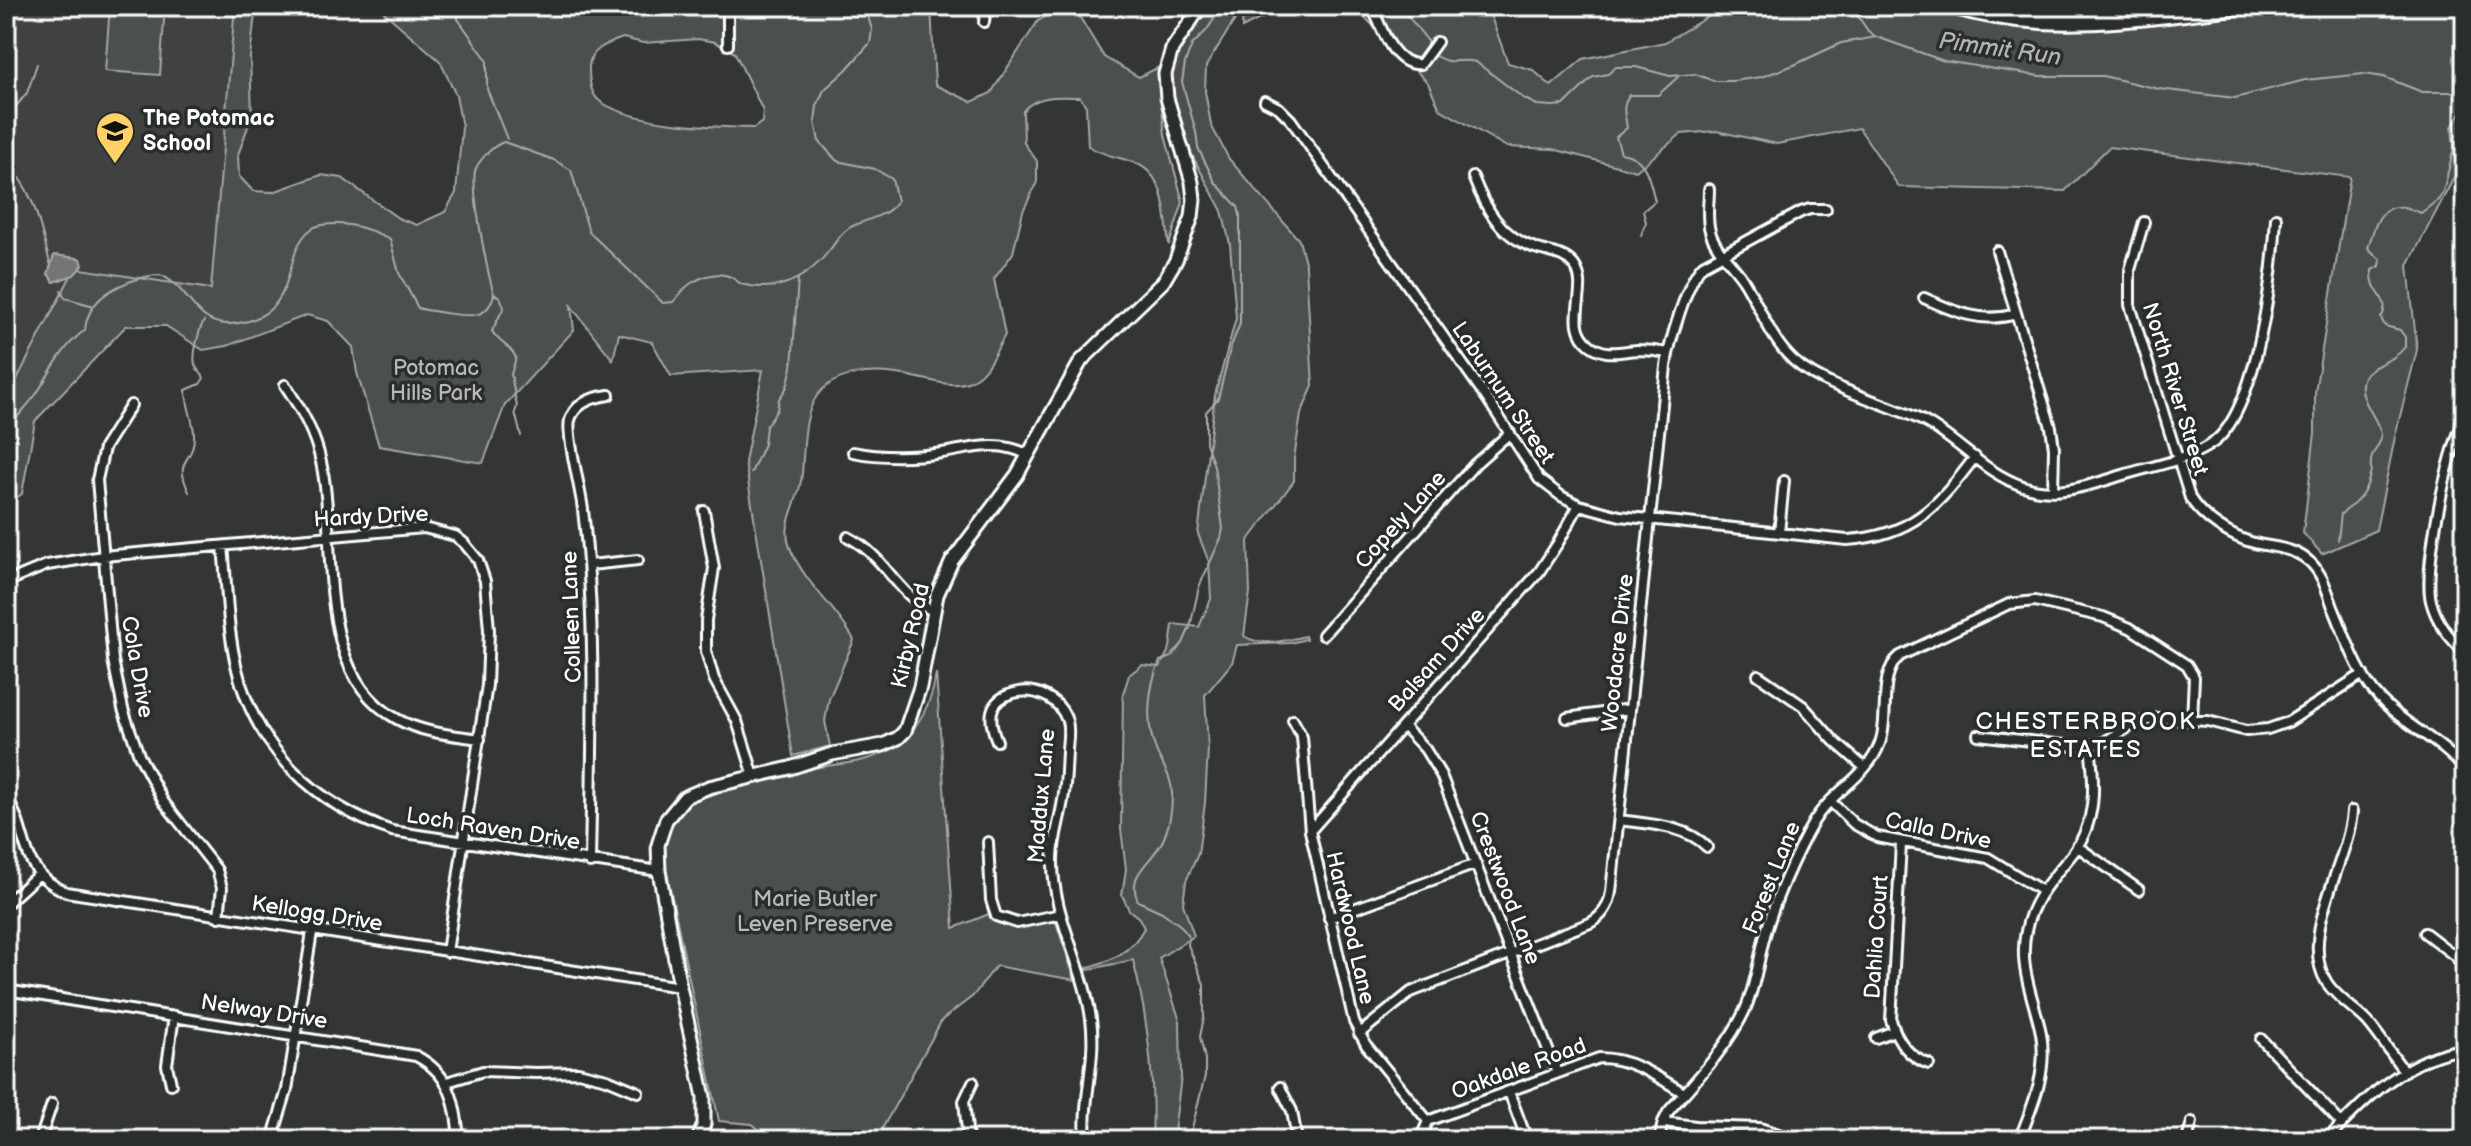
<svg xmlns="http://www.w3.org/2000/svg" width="2471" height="1146" font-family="'Balsamiq Sans',sans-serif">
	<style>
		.built { fill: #404243 }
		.green { fill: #4c4f50; stroke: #a6a7a8; stroke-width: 2; fill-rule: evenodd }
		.water { fill: #737576; stroke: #abacad; stroke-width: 2 }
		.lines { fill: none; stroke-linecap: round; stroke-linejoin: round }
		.stream { stroke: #abacad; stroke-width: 2 }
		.street-casing { stroke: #fff; stroke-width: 14 }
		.secondary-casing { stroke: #fff; stroke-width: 17 }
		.highway-casing { stroke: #fff; stroke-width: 20 }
		.street { stroke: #2a2d2e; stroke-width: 8 }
		.secondary { stroke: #2a2d2e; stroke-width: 11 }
		.highway { stroke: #2a2d2e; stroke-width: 14 }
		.labels { text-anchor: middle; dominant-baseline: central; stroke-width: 7; stroke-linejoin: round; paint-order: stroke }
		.poi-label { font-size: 22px; font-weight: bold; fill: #fff; stroke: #2a2d2e; text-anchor: start }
		.park-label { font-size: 22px; fill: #b7b9b9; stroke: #2a2d2e }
		.street-label { font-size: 22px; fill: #fff; stroke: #2a2d2e }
		.water-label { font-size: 24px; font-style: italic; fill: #b2b3b4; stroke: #2a2d2e }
		.neighbourhood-label { font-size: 24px; letter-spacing: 2px; fill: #fff; stroke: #2a2d2e }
	</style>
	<rect width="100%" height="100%" fill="#333536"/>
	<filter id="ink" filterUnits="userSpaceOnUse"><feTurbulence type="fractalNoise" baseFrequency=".0125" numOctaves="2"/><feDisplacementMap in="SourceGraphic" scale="16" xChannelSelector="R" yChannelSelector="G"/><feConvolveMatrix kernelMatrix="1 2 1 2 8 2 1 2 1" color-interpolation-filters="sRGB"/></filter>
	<g filter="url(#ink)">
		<path class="built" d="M6,6H236L211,289L75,268L6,400Z"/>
		<path class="green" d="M110,6H165L160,75L105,71Z
			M235,6H256L250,57L252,115L238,155L239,176L253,191L273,192L321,175L342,178L398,218L417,225L445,212L456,193L462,127L456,95L440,61L377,6H931L935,85L972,102L991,93L1038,21L1063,6H1073L1104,57L1139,77L1157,68L1165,135L1183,202L1169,245C1165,217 1167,175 1135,163C1116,155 1108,158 1088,146L1086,106L1080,97C1059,97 1037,94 1023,111L1024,143L1037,161V182L1023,211L1013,253L994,279L1005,335C995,352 988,374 968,382C951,388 930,380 914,377C879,369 826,368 811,407C803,428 804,452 802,474C800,503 779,523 791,550C806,585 837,608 854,640L829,699L825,721L830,746L793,756L745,462L763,370L671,376L652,342L619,334L613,360L571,306L574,330L505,405L483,463L379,446L357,373L353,347L328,321L307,315L227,346L203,350L166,326H126L35,421L22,494L6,505V400L75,268L211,289ZM623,38L643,43L698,39L715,42L735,53L763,111L762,122L754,128C713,127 636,125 601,102C590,95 589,80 589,69C588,50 608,43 623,38Z
			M1206,6H1285L1242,28L1243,7L1206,66L1205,91L1211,125L1229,159L1299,240L1306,266L1313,386L1301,414L1294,459V481L1248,541L1250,592L1244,636C1261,647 1286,641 1305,636L1306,639L1291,643L1237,645L1232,663L1205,695L1208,748L1205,803L1198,854L1186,881L1183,904L1194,936L1159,958L1180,1021L1181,1077L1173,1140H1152C1155,1079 1148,1019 1133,960L1086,970V968C1112,960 1131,953 1144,928L1139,918L1129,910L1122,895L1126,869L1121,829L1123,694L1129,675L1142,665L1160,667L1170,648L1173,624L1199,627L1211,599L1209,562L1198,534L1215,395L1236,318L1230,244L1222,211L1186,144L1170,101L1168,78L1179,45Z
			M1354,6H1487L1508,63L1533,70L1551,86L1583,59L1665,42L1726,6H2465V171L2457,172L2408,265L2417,350L2396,432L2376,530L2322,554L2303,533L2315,433V392L2350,177L2109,147L2065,191L1899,187L1859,128L1777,144L1716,131L1681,134L1636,171L1553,149L1507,147L1440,109L1428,83Z
			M936,673L954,928L989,914C1008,935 1032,925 1055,919L1075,980L996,966L973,996L942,1020L876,1140H773L752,1124L719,1121L662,850C666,834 669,819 683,807C695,797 714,795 729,790C759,782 788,774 819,767C835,764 851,764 867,759C907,748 931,713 936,673Z"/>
		<path class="water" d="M54,255L78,258L81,259L83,265L74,275L54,282L48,274Z"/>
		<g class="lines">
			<path class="stream" d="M457,6L458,19L487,60V89L507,139
				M1400,6L1427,40V50
				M1851,6L1868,31L1875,36
				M1432,54C1455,68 1454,57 1476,62L1523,98L1537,105L1552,106L1564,105L1593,77L1608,74L1616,67H1636L1670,76L1695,74L1714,81H1733L1761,77L1794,65L1841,43L1877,37L1944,61L2039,76H2103L2159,89L2235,98L2305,80L2364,74L2384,77L2422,92H2465
				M6,118L27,93L37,64
				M6,164C35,189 40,227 50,263
				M1641,235L1646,222L1643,211L1655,201C1649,178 1647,157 1621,153L1616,137L1627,128C1625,113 1621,108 1629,95H1658L1678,77
				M61,290L65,298L94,306
				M494,294L500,297L504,307L492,331C498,343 512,346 516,358L511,374L517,407L515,412L521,436
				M751,473L764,444L766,426L777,410L779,399L787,387L792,367L798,278
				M6,480L12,464V424C20,413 29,404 37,393C52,370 62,347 85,330C88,298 117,284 145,277C150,276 157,274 163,276C190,289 195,326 230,324C305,319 278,250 313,228C319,224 329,224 337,224C354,224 374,231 390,239L399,273L418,308C427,311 436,311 445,313C467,316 488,321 494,294C488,275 469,183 476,168C481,158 494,145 504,142L554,160L571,170L589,232L663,303L673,302C679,296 684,288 690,284C702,276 718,271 731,277C736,279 736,282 742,284C754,288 772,288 784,284C803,278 817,266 829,251C836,242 839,235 849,228C864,219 889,217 897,201L892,179L875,169L837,161L819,141L815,122L817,106L824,90L846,70L870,43L872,30L865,6
				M189,492C172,456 195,465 194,434C194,422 186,405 186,390L200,384L204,378C202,373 198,371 196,367C191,359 199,329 204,321
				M2338,540L2341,514C2359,501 2367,493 2371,470C2371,465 2370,461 2372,457C2374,448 2382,445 2381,434C2378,417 2353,395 2365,375C2371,365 2394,362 2405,347V337L2400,330L2385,326L2381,318C2393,297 2370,296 2372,270L2380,266L2381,260L2368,248C2374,229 2378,204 2403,207C2410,208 2415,211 2421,213L2439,199L2443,192L2454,148L2452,127L2465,106
				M1189,1140L1205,1076V1059L1200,1037L1204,1017V984L1188,945L1189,937L1181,926L1162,912L1138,901C1125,873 1154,862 1164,838C1169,826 1172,809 1172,796C1173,778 1162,765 1156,750C1145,724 1148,687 1160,661L1171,657L1183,643L1190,627L1199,587L1221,538L1223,528L1214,466L1206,443V412L1218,399L1231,346L1240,324V215L1238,207L1215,182L1198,148L1196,132L1182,82L1185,63L1192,45L1206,31L1223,6"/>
			<g class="street-casing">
				<path id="street" d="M1372,6C1381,27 1393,67 1421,64L1437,42
					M984,22L986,6
					M728,45V6
					M1265,101L1279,108L1291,120L1488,400L1539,479L1561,496L1579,505L1620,516L1847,540C1912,536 1938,506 1975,457
					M1473,177C1485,208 1501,237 1535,248C1549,253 1564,253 1574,265C1592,290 1562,323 1590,345C1606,357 1620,351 1637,350C1648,350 1658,351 1668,353
					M1709,189C1709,202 1706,218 1710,231C1715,250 1734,265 1744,281C1759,305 1768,333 1787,354C1815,387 1888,402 1927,423C1960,442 1986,474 2023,486C2057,498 2090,485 2123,475C2152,466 2190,460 2214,442C2258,408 2273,272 2276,218
					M2144,222L2130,270V305L2190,498C2203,519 2231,537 2254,543C2275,548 2294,547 2311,563C2323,575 2327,591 2333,607C2344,633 2353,661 2369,685C2394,722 2438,736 2465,770
					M1997,251L2051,427L2054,448L2053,491
					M1924,298C1955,312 1982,324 2016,314
					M285,385C301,409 315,433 321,462C339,544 311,672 397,719C422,733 452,735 480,739
					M131,405L104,448L97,480L113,660L123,709L139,755L163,801L217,870L222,888L219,917
					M2465,419C2448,448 2423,569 2431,601C2436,622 2450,638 2465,653
					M853,452C882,458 913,457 942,453C974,448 998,439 1029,455
					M704,511L714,568L706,620V651L714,679L737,721L754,776
					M1779,533L1784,481
					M848,537C888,558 893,592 933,611
					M223,546C227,586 227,629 237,669C256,749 316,805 392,831L659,871
					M590,565L638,560
					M6,582L47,565L103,556L424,528L455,536L464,543L478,560L485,581L489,630L487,685L447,952
					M1323,635L1475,464L1510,433
					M1758,675L1803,706L1834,741L1865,768
					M1567,718L1630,709
					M1293,720L1302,737L1310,831L1354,1022L1366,1045L1428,1121
					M1403,726L1425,749L1441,775L1557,1073
					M1978,735L2082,747L2104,742L2136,723L2158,718L2208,721L2246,731L2268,729L2288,722L2363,674
					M997,741C988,720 987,700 1014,693C1036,687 1060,699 1067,721C1070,731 1067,742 1067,752C1066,768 1066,784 1063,800C1060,820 1053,839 1053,860C1052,916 1084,964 1091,1019C1097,1060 1082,1099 1086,1140
					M6,797C31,834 16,870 66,892L680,987
					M1830,801L1854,824L1877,837L1988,858L2042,891
					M2352,811C2349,862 2297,936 2327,983C2337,998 2354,1008 2367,1021C2380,1036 2391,1054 2404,1071
					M1619,820C1647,824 1686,825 1707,847
					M1310,831L1539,572L1558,543L1579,505
					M988,842L991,900L996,916L1017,923L1061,914
					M1901,844L1891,1020C1897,1041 1908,1057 1929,1064
					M2077,846L2139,890
					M590,863C592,745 597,627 583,510C581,490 566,435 570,420C575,403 594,397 609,395
					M6,904L39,874
					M1329,918L1476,864
					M2425,933L2455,956L2465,968
					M6,990L416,1056C451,1074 456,1103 459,1140
					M1359,1034L1411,992L1590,923C1603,916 1609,906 1611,892L1666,366C1669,344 1687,280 1703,265L1801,212L1810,209H1826
					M1876,1038L1894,1031
					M2261,1039L2342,1124
					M447,1082L483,1071L536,1073L578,1072L607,1079L638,1092
					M171,1084L167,1065L174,1016
					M1280,1087L1292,1111L1297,1140
					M1509,1092L1527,1140
					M1663,1122L1696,1126L1760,1128L1797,1140
					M40,1140L52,1104
					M272,1140L287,1090L312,932
					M968,1140L964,1101L973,1082
					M1420,1140L1428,1121L1599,1058C1631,1058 1658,1077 1684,1093
					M1659,1140L1663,1122L1668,1112C1695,1081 1728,1047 1745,1010C1755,987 1758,963 1764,939C1773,903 1795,854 1814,821C1832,791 1868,777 1880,743C1890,717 1877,675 1900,656L2009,604L2035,601L2103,617L2130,628L2187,665L2194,677L2192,720
					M2019,1140C2033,1105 2048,1072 2041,1033C2034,998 2018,968 2026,931C2032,898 2053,878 2073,853C2097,821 2095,784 2090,747
					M2187,1140L2192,1122
					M2327,1140C2364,1099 2408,1056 2465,1049"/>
			</g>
			<g class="secondary-casing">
				<path id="secondary" d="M698,1140L704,1124V1097L680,987L659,871L658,845L666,820L685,797L709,787L790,768L832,754L883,745L898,738L905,731L920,687L937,595L952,561L1017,475L1081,361L1163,282L1176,260L1192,217L1194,199L1192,182L1167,98L1165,74L1172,49L1201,6"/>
			</g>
			<g class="highway-casing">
				<path id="highway" d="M1952,6C2048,35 2145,17 2243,6"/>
			</g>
			<use href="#street" class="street"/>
			<use href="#secondary" class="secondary"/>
			<use href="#highway" class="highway"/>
		</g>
	</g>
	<defs>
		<g id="school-pin" transform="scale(2)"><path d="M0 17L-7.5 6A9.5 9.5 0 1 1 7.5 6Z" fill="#ffd166" stroke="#2a2d2e"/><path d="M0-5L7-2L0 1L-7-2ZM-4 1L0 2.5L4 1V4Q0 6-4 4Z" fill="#111"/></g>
	</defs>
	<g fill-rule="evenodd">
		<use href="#school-pin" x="115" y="131"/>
	</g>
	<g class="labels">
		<g class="poi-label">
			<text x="143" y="118">The Potomac<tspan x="143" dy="25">School</tspan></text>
		</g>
		<g class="park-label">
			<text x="436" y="368">Potomac<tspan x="436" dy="25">Hills Park</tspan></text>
			<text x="815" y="899">Marie Butler<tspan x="815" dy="25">Leven Preserve</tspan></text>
		</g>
		<g class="street-label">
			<text transform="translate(2175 389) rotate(73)">North River Street</text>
			<text transform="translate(1503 393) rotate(56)">Laburnum Street</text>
			<text transform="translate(371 517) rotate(-3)">Hardy Drive</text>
			<text transform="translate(1401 520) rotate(-48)">Copely Lane</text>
			<text transform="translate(572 617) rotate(-92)">Colleen Lane</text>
			<text transform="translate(911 636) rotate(-77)">Kirby Road</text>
			<text transform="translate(1618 653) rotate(-84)">Woodacre Drive</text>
			<text transform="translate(1437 660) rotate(-48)">Balsam Drive</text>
			<text transform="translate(137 667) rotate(80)">Cola Drive</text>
			<text transform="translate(1042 796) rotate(-85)">Maddux Lane</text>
			<text transform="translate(493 829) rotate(9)">Loch Raven Drive</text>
			<text transform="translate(1938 831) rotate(12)">Calla Drive</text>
			<text transform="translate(1772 878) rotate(-68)">Forest Lane</text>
			<text transform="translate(1505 888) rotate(69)">Crestwood Lane</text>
			<text transform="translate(317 914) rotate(9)">Kellogg Drive</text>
			<text transform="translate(1350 928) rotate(77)">Hardwood Lane</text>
			<text transform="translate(1877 937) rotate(-86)">Dahlia Court</text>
			<text transform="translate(264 1012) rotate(9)">Nelway Drive</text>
			<text transform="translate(1519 1069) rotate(-20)">Oakdale Road</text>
		</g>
		<g class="water-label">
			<text transform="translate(2000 49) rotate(8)">Pimmit Run</text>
		</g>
		<g class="neighbourhood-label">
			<text x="2086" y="721">CHESTERBROOK<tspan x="2086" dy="28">ESTATES</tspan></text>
		</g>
	</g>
	<rect width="2471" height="1146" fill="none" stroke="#2a2d2e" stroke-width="32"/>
	<rect x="16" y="16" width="2439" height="1114" fill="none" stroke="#fff" stroke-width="3" filter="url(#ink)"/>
</svg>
